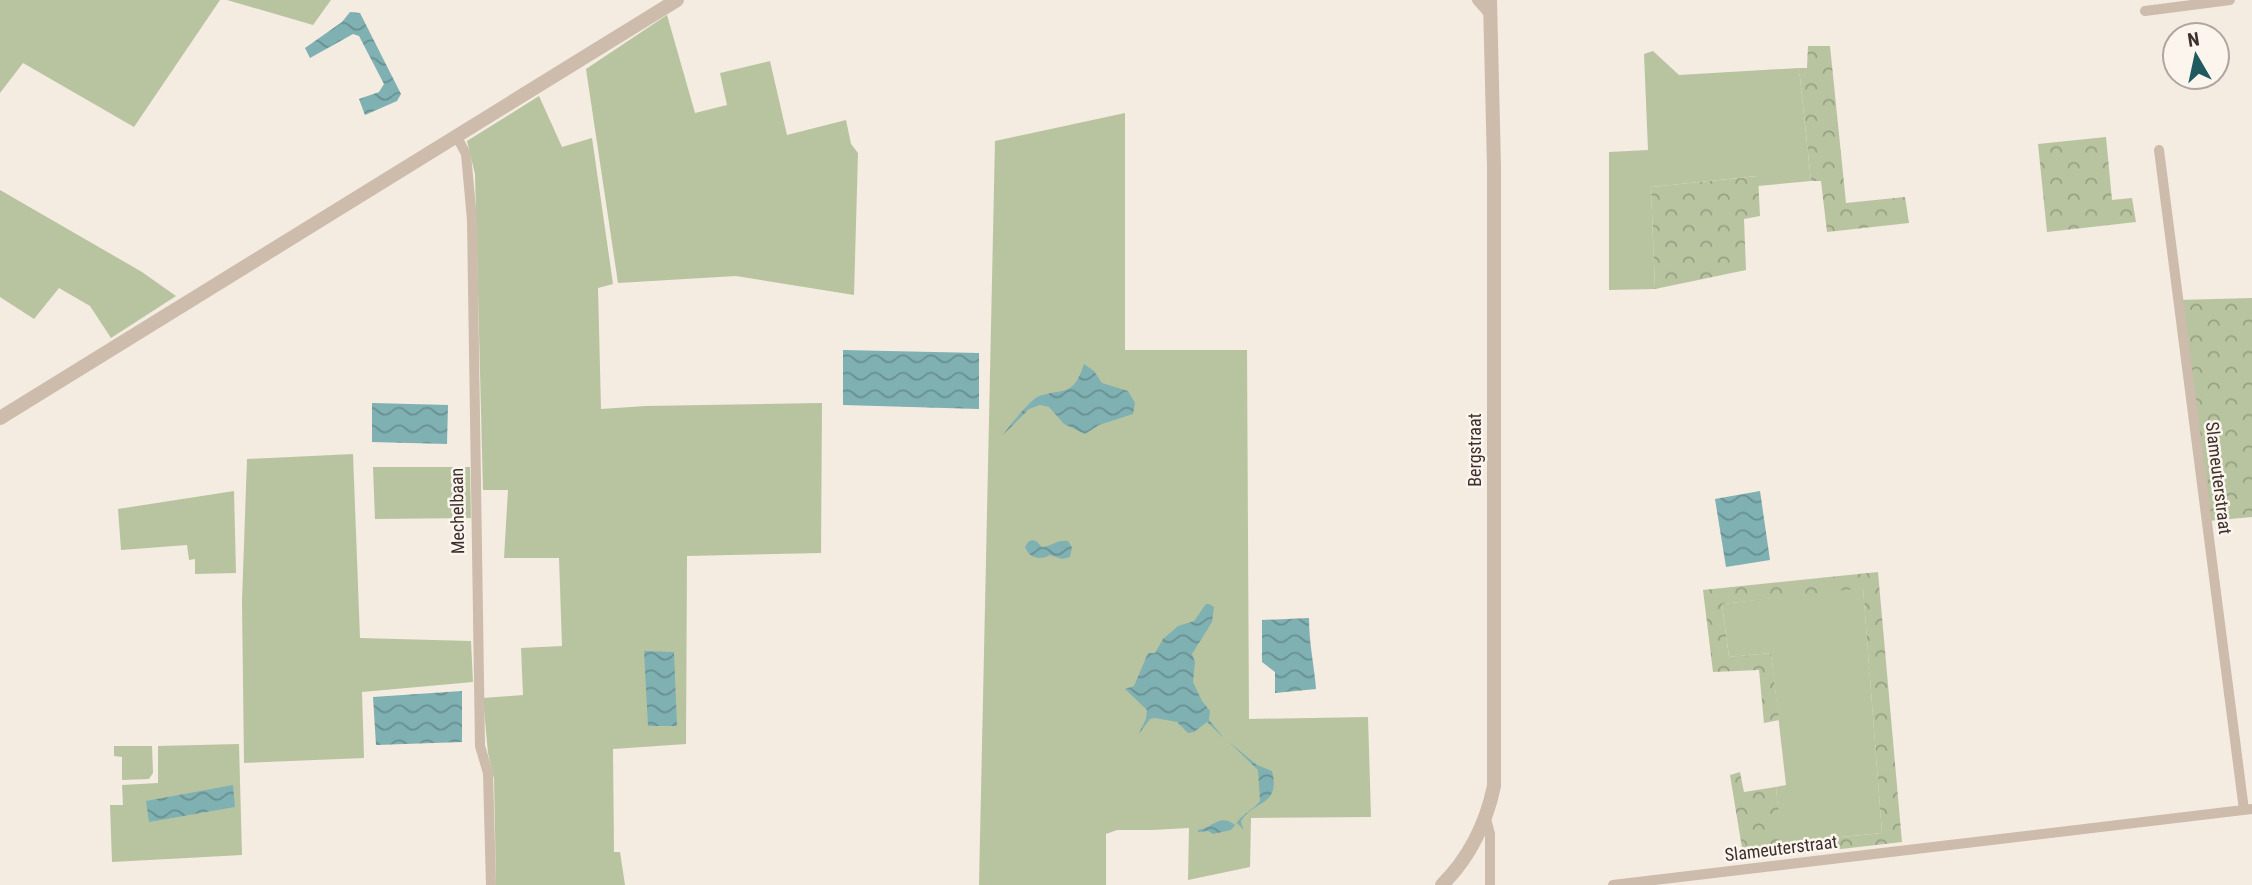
<svg xmlns="http://www.w3.org/2000/svg" width="2252" height="885" font-family="'Roboto Condensed',sans-serif">
	<style>
		.grass { fill: #b8c4a0 }
		.forest { fill: url(#forest-crowns) }
		.water { fill: url(#water-waves) }
		.lines { fill: none; stroke-linecap: round; stroke-linejoin: round }
		.minor { stroke: #cdbbac; stroke-width: 10 }
		.tertiary { stroke: #cdbbac; stroke-width: 14 }
		.labels { text-anchor: middle; dominant-baseline: central; stroke-width: 5; stroke-linejoin: round; paint-order: stroke }
		.street-label { font-size: 18px; fill: #3b302b; stroke: #fbf5ee }
	</style>
	<defs>
		<pattern id="forest-crowns" width="20" height="18" patternUnits="userSpaceOnUse" patternTransform="scale(1.75)"><rect width="20" height="18" fill="#b8c4a0"/><path d="M2 6a3 3 0 1 1 6 0M12 15a3 3 0 1 1 6 0" fill="none" stroke="#97a083"/></pattern>
		<pattern id="water-waves" width="16" height="10" patternUnits="userSpaceOnUse" patternTransform="scale(1.75)"><rect width="16" height="10" fill="#7fb0b2"/><path d="M0 5q4-4 8 0t8 0" fill="none" stroke="#699091"/></pattern>
	</defs>
	<rect width="100%" height="100%" fill="#f4ebe1"/>
	<path class="grass" d="M0,0H220L134,127L23,63L0,93Z
		M227,0H331L313,25Z
		M667,15L695,113L727,105L720,73L770,61L787,135L846,120L851,144L858,153L854,295L736,276L618,283L586,69Z
		M1653,51L1679,75L1799,68L1811,181L1758,186L1757,176L1651,187L1655,289L1609,290V152L1648,150L1644,54Z
		M539,96L562,147L592,138L613,284L598,288L601,409L646,406L822,403L821,553L687,556L686,744L613,749L614,852H620L625,885H496L494,779L488,753L483,698L523,695L521,648L562,646L559,558H504L508,490H483L475,174L467,141Z
		M1125,113V350H1247L1249,719L1368,717L1371,817L1251,818L1250,867L1188,880L1189,828L1152,830H1117L1106,834V885H979L995,141Z
		M0,190L142,272L176,296L111,338L90,306L59,288L34,319L0,297Z
		M353,454L360,638L471,641L473,682L362,692L364,758L244,763L242,601L247,459Z
		M373,467H470L471,518L375,519Z
		M234,491L236,573L195,574V559L189,560L187,545L121,550L118,509Z
		M1863,587L1882,833L1781,843L1776,787L1786,785L1771,653L1729,657L1722,604Z
		M239,744L242,855L112,862L110,805H123L122,785L158,783V746Z
		M114,746H152L153,773L149,779L122,780V757L114,756Z"/>
	<path class="forest" d="M1808,46H1830L1846,203L1905,197L1909,223L1827,232L1821,181H1811L1799,68H1807Z
		M2106,137L2112,200L2132,198L2136,222L2047,232L2038,144Z
		M1758,176L1760,216L1744,219L1746,270L1655,289L1651,187Z
		M2252,298V517L2209,521L2178,300Z
		M1878,572L1902,842L1744,860L1730,775L1740,772L1744,792L1776,787L1782,843L1882,833L1863,588L1722,604L1729,657L1771,653L1779,720L1764,723L1759,670L1713,672L1703,590Z"/>
	<path class="water" d="M350,12L360,13L401,94L397,101L365,115L359,99L379,92L384,84L359,36L353,34L310,58L305,48L342,22Z
		M843,350L979,353V409L843,405Z
		M1084,364L1094,371L1102,383L1128,391L1135,403L1133,414L1099,425L1085,434L1064,424L1049,407L1040,405L1029,409L1003,435C1007,428 1030,401 1037,397C1062,387 1073,399 1084,364Z
		M372,403L448,405L447,444L372,442Z
		M1760,491L1770,560L1726,567L1715,499Z
		M1032,540L1036,541L1042,547C1052,546 1058,539 1068,541L1072,547L1070,557L1062,559L1050,555C1040,561 1029,558 1025,547L1028,542Z
		M1206,604H1209L1214,607L1212,622L1192,654L1195,662L1193,682L1202,701L1210,711L1209,720L1224,738L1207,722L1194,732L1188,733L1177,722L1155,718L1150,719L1138,735L1146,719L1147,710L1125,689L1134,686L1148,653H1155L1163,639L1178,626L1194,621Z
		M1309,618C1309,644 1314,664 1316,689L1275,693V672L1262,662V620Z
		M644,651L674,652L677,726H648Z
		M462,691V742L376,745L373,697Z
		M1229,742L1257,765L1272,771C1281,806 1254,800 1241,821L1243,829L1237,823L1231,830L1213,834L1208,831L1198,832V830C1215,827 1219,813 1235,825C1242,814 1252,811 1260,801L1258,770Z
		M233,785L235,807L149,822L146,801Z"/>
	<g class="lines">
		<path class="minor" d="M1477,0L1490,15
			M2145,11L2230,0
			M457,137L466,154L472,220L480,746L488,773L491,885
			M2159,150L2244,810
			M1486,819L1490,834V885
			M1613,885L2252,809"/>
		<path class="tertiary" d="M0,418L677,0
			M1442,885C1470,857 1486,824 1494,786V167L1490,0"/>
	</g>
	<g class="labels">
		<g class="street-label">
			<text transform="translate(1474 450) rotate(-90)">Bergstraat</text>
			<text transform="translate(2219 478) rotate(83)">Slameuterstraat</text>
			<text transform="translate(457 511) rotate(-91)">Mechelbaan</text>
			<text transform="translate(1781 848) rotate(-7)">Slameuterstraat</text>
		</g>
	</g>
	<g transform="translate(2196 56) rotate(351)"><circle r="33" fill="#fbf5ee" stroke="#aea6a0" stroke-width="2"/>
	<path d="M0-5L12 26L0 18L-12 26Z" fill="#1f5a5e"/>
	<text y="-10" font-size="19" font-weight="bold" text-anchor="middle" fill="#3b302b">N</text>
	</g>
</svg>
